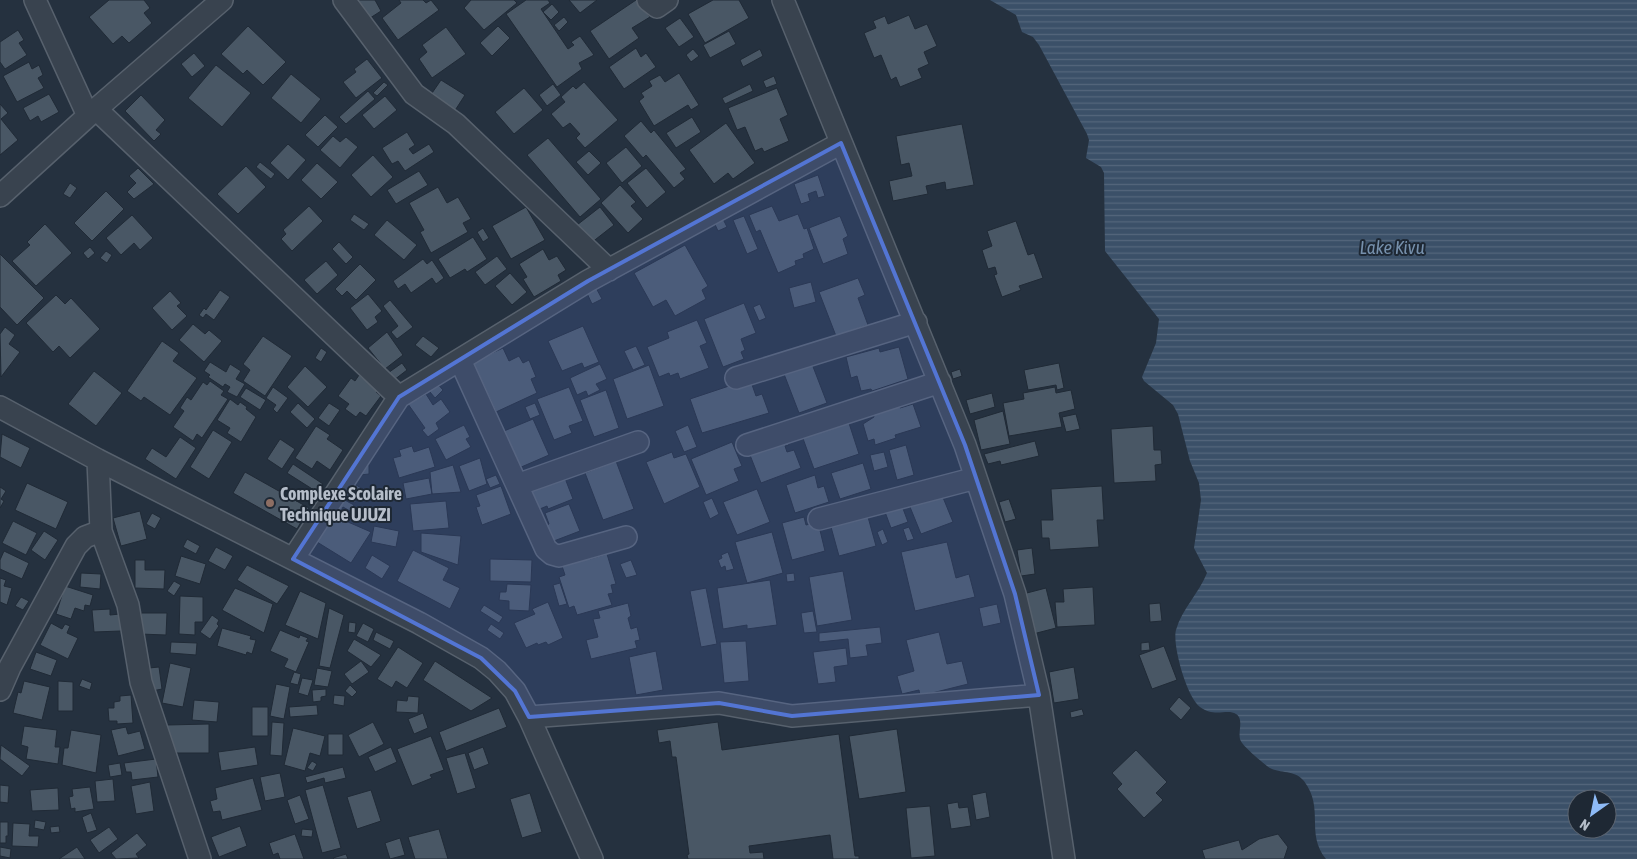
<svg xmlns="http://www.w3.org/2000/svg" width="1637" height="859" font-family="'Asap Condensed',sans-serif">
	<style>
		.water { fill: url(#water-rules); fill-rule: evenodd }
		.building { fill: #495765; stroke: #202a36 }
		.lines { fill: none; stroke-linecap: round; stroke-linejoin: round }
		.minor-casing { stroke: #57616d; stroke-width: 24 }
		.minor { stroke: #39434f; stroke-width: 21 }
		.marked { fill: #5375d3; fill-opacity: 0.2; stroke: #5375d3; stroke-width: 4; stroke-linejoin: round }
		.education-dot { fill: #8d6e63; stroke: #1e2834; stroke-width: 2 }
		.labels { text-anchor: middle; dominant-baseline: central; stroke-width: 4; stroke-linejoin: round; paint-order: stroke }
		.poi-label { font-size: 18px; font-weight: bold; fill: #b6beca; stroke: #1e2834; text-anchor: start }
		.water-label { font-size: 19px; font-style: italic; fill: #7690ac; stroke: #1e2834 }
	</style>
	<defs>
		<pattern id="water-rules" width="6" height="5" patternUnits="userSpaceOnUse" patternTransform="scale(1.25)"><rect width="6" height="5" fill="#3b5068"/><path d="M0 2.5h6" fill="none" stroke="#55677c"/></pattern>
	</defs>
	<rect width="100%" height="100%" fill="#25313f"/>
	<path class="water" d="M990,0H1637V859H1326C1305,833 1325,809 1304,781C1293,768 1278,775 1267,766C1261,761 1241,745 1240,739C1238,731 1244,719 1236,714C1227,708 1215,718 1200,707C1187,698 1172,645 1176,630C1182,609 1199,593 1207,573L1194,548L1201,500L1199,483L1190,461L1178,414L1173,405L1144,381L1142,377L1156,343L1159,319L1105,251L1104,173L1101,167L1086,158L1089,140L1087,134L1039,45L1033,37L1022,32L1016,15ZM1577,799H1607V829H1577Z"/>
	<path class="building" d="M109,0H144L150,8L144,13L152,23L129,43L122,36L113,44L89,17Z
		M353,0H375L381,11L367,20Z
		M399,0H423L426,3L431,0L439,10L398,40L382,18L401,3Z
		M471,0H514L517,3L484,30L464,8Z
		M526,0H548L550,3L541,9L568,49L574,45L571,42L580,36L594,55L579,63L582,69L557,87L506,14Z
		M569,0H597L580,13Z
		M636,0H638L650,17L632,28L639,38L609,59L590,31Z
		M713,0H739L749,18L705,43L688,14Z
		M552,4L559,12L551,20L543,12Z
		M909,15L915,29L927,24L937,46L924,52L929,64L918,69L922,78L900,87L896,77L891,80L881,55L874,58L864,33L876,28L873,21L885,16L888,24Z
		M564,17L568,22L559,31L554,25Z
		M680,18L694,37L679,47L665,28Z
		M248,26L286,62L263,85L247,70L243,74L221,54Z
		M498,26L510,38L492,56L480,43Z
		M446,27L466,54L432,78L419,59L427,52L422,45Z
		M18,30L24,40L19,43L27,55L5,69L0,62V42Z
		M729,31L736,44L710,58L703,45Z
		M636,48L641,57L646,53L656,67L624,89L609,67Z
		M693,49L699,56L691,62L686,55Z
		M760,49L763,56L743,67L740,60Z
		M194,53L205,66L192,77L181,64Z
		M367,59L382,78L356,98L343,82L356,72L354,69Z
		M29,62L32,69L39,65L43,75L38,78L44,88L17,102L3,76Z
		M216,65L251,93L222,127L188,98Z
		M679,73L699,105L691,110L688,105L654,126L639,101L644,97L641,93L652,86L649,81L660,75L665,82Z
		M291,74L321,99L301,123L271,98Z
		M774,76L777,84L766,88L763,81Z
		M441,80L465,95L454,112L430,96Z
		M384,82L388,85L377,96L373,93Z
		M584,82L618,120L585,148L576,138L580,134L570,123L563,128L551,114L565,102L561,97L573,86L576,89Z
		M553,84L561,95L547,106L539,95Z
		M750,84L753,91L725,104L722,98Z
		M524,88L543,110L514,134L495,112Z
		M777,88L788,115L780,119L789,141L764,152L762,148L755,151L745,127L737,130L728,108Z
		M368,91L375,99L346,124L339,117Z
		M49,94L59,112L41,122L38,116L30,121L23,108Z
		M141,95L165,120L156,130L161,134L154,141L125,111Z
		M385,96L397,110L374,129L362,115Z
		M0,104L8,113L1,119L18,140L0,155Z
		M325,115L338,127L318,147L305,135Z
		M692,117L701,132L676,148L666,133Z
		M641,121L651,133L654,130L686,169L680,173L685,179L674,188L646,155L643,158L624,136Z
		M726,123L755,163L733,179L728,173L714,184L689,150Z
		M962,124L974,185L946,190L945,182L926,186L928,194L893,201L889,181L912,176L909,163L901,165L896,136Z
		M407,132L415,145L409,149L413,154L429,144L434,152L405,171L398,161L392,164L382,148Z
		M333,136L340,142L346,137L358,147L340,168L320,150Z
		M548,138L601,199L580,217L527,155Z
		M288,144L306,160L288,180L270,163Z
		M626,147L642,166L622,183L606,163Z
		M589,151L601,163L588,175L576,162Z
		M373,155L393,177L371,197L351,175Z
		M260,162L275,174L271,179L256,167Z
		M317,163L338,182L321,199L301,180Z
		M246,166L266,187L238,214L217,194Z
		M138,168L154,184L134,199L127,192L136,183L129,176Z
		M646,168L666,192L647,208L627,183Z
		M419,171L428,185L396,204L387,190Z
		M818,175L825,196L818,198L816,191L808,194L810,201L801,204L794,184Z
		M70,183L77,188L70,198L63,194Z
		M620,185L636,202L631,206L643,219L628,233L601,203Z
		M438,187L447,203L458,197L471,219L463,223L468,232L431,253L420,232L424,230L409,203Z
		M106,191L124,209L92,241L74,223Z
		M309,206L323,221L292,251L281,239L286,234L283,230Z
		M772,206L779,221L798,214L804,229L807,228L814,249L803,254L804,258L795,261L796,265L778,273L760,230L756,232L749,215Z
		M526,207L545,240L511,259L492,226Z
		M600,207L614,225L591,243L577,225Z
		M354,214L369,224L364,230L350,220Z
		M132,215L153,238L140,250L134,243L121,255L106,238Z
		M721,215L727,227L718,231L712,218Z
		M744,216L758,249L747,254L733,220Z
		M840,216L848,236L843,239L848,254L823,264L809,228Z
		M387,220L417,245L404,260L374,235Z
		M1016,221L1028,255L1034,253L1043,278L1019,286L1021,290L1002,297L994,275L997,274L995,267L988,269L982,250L992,246L987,231Z
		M45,224L72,253L36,286L12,261L30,245L27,242Z
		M483,228L489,238L483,242L477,232Z
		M473,237L487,259L467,272L465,269L450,278L438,259Z
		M339,242L353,257L346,264L332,249Z
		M685,245L708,286L702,290L706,299L675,316L666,300L653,307L634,273Z
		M90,247L95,253L88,259L83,253Z
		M543,249L549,260L557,256L566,270L558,275L561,281L534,297L523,279L527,277L519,264Z
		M106,251L112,255L107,263L100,258Z
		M0,254L44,298L17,325L0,307Z
		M497,256L507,269L485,285L475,272Z
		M423,259L427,264L432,260L444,278L436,284L432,278L411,293L405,284L398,289L393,281Z
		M326,261L338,275L317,294L304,280Z
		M360,264L376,280L356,300L347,291L342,296L335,289Z
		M510,273L527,292L512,305L495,286Z
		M858,278L865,295L858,298L868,325L836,336L819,292Z
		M811,282L816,302L794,308L789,288Z
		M594,284L602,299L592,304L585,289Z
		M220,290L230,297L214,320L206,314L203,318L199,315L204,308L206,310Z
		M170,291L181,303L177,306L187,316L172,330L152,308Z
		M368,294L382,311L375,317L378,322L367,330L350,308Z
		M56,295L65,304L71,298L100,329L70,358L59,346L53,352L26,323Z
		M390,300L413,327L397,339L391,332L398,326L383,306Z
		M744,303L756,333L741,339L745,350L741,352L744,359L723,367L704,319Z
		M760,304L766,318L759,321L753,307Z
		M697,320L707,343L700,346L709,368L680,379L678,373L670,376L669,373L659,377L647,347L669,338L667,332Z
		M193,324L205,334L209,330L222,341L204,362L179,340Z
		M583,326L599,362L584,368L582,363L562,371L548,341Z
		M5,327L15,335L9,344L20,352L1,377L0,334Z
		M387,332L403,355L385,369L368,348Z
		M263,336L292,356L265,396L243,381L250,370L243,364Z
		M423,336L439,348L431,357L415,345Z
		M162,341L179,353L173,361L197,378L170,415L144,397L141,401L127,391Z
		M636,346L645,365L633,370L624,351Z
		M899,347L908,379L872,391L871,389L861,391L857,376L851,378L846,357L879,348L880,352Z
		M321,348L327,352L321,362L315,358Z
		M503,348L509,361L519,356L523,363L529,360L536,377L531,379L537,393L496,412L473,362Z
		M210,362L226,372L230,364L241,371L236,379L245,384L237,397L227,392L230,387L225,384L223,387L208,377L210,375L204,371Z
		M402,363L407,370L394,380L388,373Z
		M1059,363L1064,388L1057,390L1056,385L1028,390L1024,370Z
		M600,364L607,379L596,384L600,390L588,396L586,391L577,395L570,378Z
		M812,364L827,403L799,413L784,374Z
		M649,365L664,406L627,419L613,379Z
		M305,366L327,387L308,407L287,387Z
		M960,369L962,376L953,379L951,372Z
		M94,371L122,393L96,426L68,404Z
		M359,375L378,390L376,392L381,396L366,416L360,412L356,417L345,409L349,404L338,396L351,378L355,381Z
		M433,379L443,390L435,398L425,386Z
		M750,379L756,396L762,394L769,413L702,433L690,399Z
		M210,381L224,391L221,395L228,399L202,438L197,434L193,441L173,427L184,411L180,408L187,397L191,400L203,382L207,385Z
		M273,387L288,398L277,413L273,409L276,405L266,398Z
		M569,387L583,421L569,426L572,433L554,440L537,399Z
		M1055,387L1056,393L1071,390L1075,409L1059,413L1062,427L1009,436L1003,403L1024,399L1023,393Z
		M246,388L266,400L260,410L240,397Z
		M606,390L619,428L594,437L580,400Z
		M992,393L995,407L970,414L966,400Z
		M426,394L433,405L441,399L450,412L436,423L439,429L428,437L422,430L425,428L408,404Z
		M230,399L238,405L240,402L247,407L246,409L256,417L241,442L227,433L230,428L217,420Z
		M897,400L900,408L913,404L921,427L895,435L896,438L875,445L874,439L868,441L863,424L874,417L871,408Z
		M298,403L315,419L307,428L290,412Z
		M329,403L340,410L329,426L318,418Z
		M535,403L540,415L530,419L525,407Z
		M1003,411L1010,444L981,450L974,420Z
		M1076,414L1080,429L1066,432L1062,417Z
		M847,417L859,454L814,469L801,433Z
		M533,419L549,455L519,468L504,431Z
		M464,425L470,437L466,439L471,447L446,460L435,439Z
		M688,425L697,447L684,452L675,431Z
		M316,426L330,435L327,439L343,450L330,470L317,461L312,469L295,458Z
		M1153,426L1154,450H1161L1162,464L1155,465L1156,481L1114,483L1111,429Z
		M213,430L232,442L209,479L190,467Z
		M2,434L30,448L21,468L0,457Z
		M785,435L789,445L785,446L787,452L794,450L801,468L761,483L748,450Z
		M180,437L196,448L176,479L145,459L152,448L166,457Z
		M280,439L295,449L282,469L267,459Z
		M1035,441L1039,456L1001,465L1000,461L988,464L984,454Z
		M732,442L742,466L734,469L739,481L706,495L691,459Z
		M906,445L914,475L897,480L889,450Z
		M412,446L414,452L429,447L435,467L399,478L393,458L401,456L399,450Z
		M672,452L674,458L686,454L700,487L664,504L646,462Z
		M884,452L888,467L874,471L870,455Z
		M480,458L487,484L469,491L459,466Z
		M616,461L634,509L603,520L585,473Z
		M863,463L871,489L840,499L831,473Z
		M293,464L323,484L317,492L287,473Z
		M369,465V474L360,475V466Z
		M453,465L461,492L432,494L430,472Z
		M245,472L309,508L297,529L233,493Z
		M563,473L573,499L548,509L547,506L535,511L525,488Z
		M496,475L500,484L490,488L486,479Z
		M815,475L818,488L824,486L829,502L795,513L786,485Z
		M429,478L432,494L406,499L403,483Z
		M349,481L363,489L355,503L341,496Z
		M27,483L68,502L56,529L15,510Z
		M501,486L511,514L482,525L476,507L480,506L476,495Z
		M1102,486L1104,520H1097L1099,547L1050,550L1049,538H1042L1041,520H1053L1051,489Z
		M0,487L6,491L1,499L4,501L0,508Z
		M757,489L770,522L737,535L723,502Z
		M371,490L375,498L368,502L364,493Z
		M942,495L953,522L921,534L910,507Z
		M339,497L354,505L350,511L343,507L339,515L331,511Z
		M712,498L719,514L710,519L703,502Z
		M1009,499L1016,519L1005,522L999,502Z
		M446,501L449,528L413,531L410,504Z
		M569,504L580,531L546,544L540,528L549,524L545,513Z
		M902,506L908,522L891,528L885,512Z
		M140,511L147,539L121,546L113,518Z
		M152,513L161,518L155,529L146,524Z
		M332,515L371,532L351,563L317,542Z
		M804,517L806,525L818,522L825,551L792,560L782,523Z
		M868,517L876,546L839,556L831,527Z
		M13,521L37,533L26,555L2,543Z
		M374,526L399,531L396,547L371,542Z
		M909,527L914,539L907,541L903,529Z
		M883,529L888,542L882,545L877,532Z
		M44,531L58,540L45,560L31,550Z
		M772,532L783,573L747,583L735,542Z
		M421,533L461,536L458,565L421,552Z
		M187,539L200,546L196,554L183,547Z
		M947,542L956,578L969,574L975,597L915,611L901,552Z
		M216,547L233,556L225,570L208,561Z
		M1032,548L1035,574L1021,576L1017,550Z
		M413,550L449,568L443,580L460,588L450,609L397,581Z
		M4,551L29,563L22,579L0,569V560Z
		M588,552L590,559L607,554L616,584L611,585L613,593L608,594L612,605L577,615L574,606L569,608L559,577L565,575L560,560Z
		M728,552L734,569L726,571L725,566L721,568L718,560L722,558L721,555Z
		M372,555L390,566L382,579L365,568Z
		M181,556L206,564L200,584L175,576Z
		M490,559L532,560L531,582L490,581Z
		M135,560H145V570H165L164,589L135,588Z
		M631,560L637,575L626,578L620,564Z
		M247,565L289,586L277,604L237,580Z
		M843,571L852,620L817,626L809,577Z
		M81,573L101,574L100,589L80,587Z
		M794,573L795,581L787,582L786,574Z
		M0,578L6,580L4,586L12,588L7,605L0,602Z
		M770,580L777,625L747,629V625L723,629L717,588Z
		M174,581L181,585L174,596L167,591Z
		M560,583L567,604L559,606L553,585Z
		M507,584L531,585L529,611L509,610V601L499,600L500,592H506Z
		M65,586L93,595L90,606L85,605L84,611L75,608L71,619L56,614Z
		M1093,587L1095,625L1057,627L1055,602H1064L1063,589Z
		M235,588L273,604L264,633L222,610Z
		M706,588L717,644L701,647L690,591Z
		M1046,588L1056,628L1033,634L1023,594Z
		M300,591L326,603L318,639L285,625Z
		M180,596L203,597V622H195V635L179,634Z
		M21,597L29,601L23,610L15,606Z
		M548,602L563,638L548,645L546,642L538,645L537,643L526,648L514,623L535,614L532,609Z
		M628,603L631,616L628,618L631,629L637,627L640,640L635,641L637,648L591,659L586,640L598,637L593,619L600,618L598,611Z
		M1160,603L1162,621L1150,622L1149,604Z
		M997,604L1001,623L983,627L979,608Z
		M484,605L503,617L499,623L480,611Z
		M329,608L344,615L330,668L319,666Z
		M110,609V615L120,614L121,631L94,632L92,610Z
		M813,611L817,632L804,633L801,613Z
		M141,613H167L166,635L140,634Z
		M212,615L219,620L217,624L219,626L210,639L200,632Z
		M349,622L356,623L355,633L348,632Z
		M51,623L62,629L65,624L70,626L67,633L78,638L68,659L40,645Z
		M363,623L374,629L368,642L356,636Z
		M491,624L504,633L500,639L487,630Z
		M880,627L882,643L866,645L868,656L850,658L848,639L819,642V633Z
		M222,628L251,636L250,639L256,640L252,654L247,652L246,655L217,646Z
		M280,630L299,638L300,635L308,638L306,641L309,642L296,672L284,667L288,659L270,651Z
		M376,632L394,641L390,649L373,640Z
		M939,632L947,664L962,661L968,684L920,696L919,690L902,694L897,676L914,671L906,640Z
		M354,639L381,655L371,667L347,651Z
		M746,641L749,681L724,683L720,642Z
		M171,642L197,643L196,655L170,653Z
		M1149,642L1150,650L1141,651V643Z
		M1164,646L1177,680L1152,689L1139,655Z
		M398,647L423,663L407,688L396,681L392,688L377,679Z
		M846,648L848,665L834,667L836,682L818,684L813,652Z
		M656,651L663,690L636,695L629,657Z
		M36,652L57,660L51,676L30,669Z
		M361,661L369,672L352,684L344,674Z
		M435,661L492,698L471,711L423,680Z
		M170,663L191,668L183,707L162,703Z
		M159,667L162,689L152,691L149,668Z
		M1074,667L1079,699L1054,703L1049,672Z
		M317,668L332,671L328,687L314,685Z
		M294,672L301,674L298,685L290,683Z
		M302,678L313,680L308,696L298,693Z
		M82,679L92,683L90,690L79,686Z
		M24,681L50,687L42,720L13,713L18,692L21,693Z
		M58,681L73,682V711H58Z
		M276,684L290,687L284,719L270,716Z
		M350,685L357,692L352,697L345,691Z
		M326,689V696L321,697V701L313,702L312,690Z
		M131,695L133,723L117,724V721H109L108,708H114V702L120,701V696Z
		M334,695L345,696L344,706L333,704Z
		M408,696L419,697L418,713L396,712L397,700L407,701Z
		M1179,697L1191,708L1181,720L1169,709Z
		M194,700L219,702L217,722L192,720Z
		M317,705L318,715L290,717L289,707Z
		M252,707H268V736H252Z
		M499,708L507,727L446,751L439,732Z
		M1082,709L1084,715L1071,718L1070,712Z
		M423,713L428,728L414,734L408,719Z
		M272,722L284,723L282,756L270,755Z
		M373,722L384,744L359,757L348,735Z
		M718,722L722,750L839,734L855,856H859V859H833L830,835L749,846L750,853L763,852L764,859H688L687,855L689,854L676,757H672L670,741L659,743L657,730Z
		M209,724V753H168L167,725Z
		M24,726L57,730L55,747H60L58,764L26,759L28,747L21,745Z
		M126,727L128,734L140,731L145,749L118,756L111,730Z
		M293,728L325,736L320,756L310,753L305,771L284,765Z
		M897,729L906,792L859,799L849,736Z
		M71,730L101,735L96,773L62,765L64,748H68Z
		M328,734H343V755H328Z
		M431,736L444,770L430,775L432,778L412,786L397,749Z
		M1,745L30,766L22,776L0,759Z
		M255,747L258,765L221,771L218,752Z
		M391,747L397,762L375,772L368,757Z
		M483,747L489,764L474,770L468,753Z
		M1136,750L1167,782L1156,793L1163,800L1144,818L1117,789L1122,784L1112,773Z
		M465,753L476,788L457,794L446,758Z
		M156,759L158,777L132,780L131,772H126L124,763Z
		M312,761L317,764L313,771L307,768Z
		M120,763L122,775L110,777L108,765Z
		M343,767L346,778L325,783L324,778L307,783L305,777Z
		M280,773L285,797L265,801L260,777Z
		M253,778L262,810L222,820L220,811L213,812L210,801L217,799L215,788Z
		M113,779L115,801L97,802L95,781Z
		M150,782L154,811L136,814L131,786Z
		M0,785L9,786L8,803L0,802Z
		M323,785L341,848L322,853L305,790Z
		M90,787L94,809L75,812V808L71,809L69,797L73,796L72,789Z
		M58,788L59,810L32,811L30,790Z
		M371,790L381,821L357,829L347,797Z
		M986,792L990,817L976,820L972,795Z
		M530,793L542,832L522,838L510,799Z
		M300,795L309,819L295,824L287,800Z
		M958,802L959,808L968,807L971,826L951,829L947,804Z
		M930,806L935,856L911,858L906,808Z
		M91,813L97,830L87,833L82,817Z
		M35,820L46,822L44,830L34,828Z
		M0,822H8V836H6V843H0Z
		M13,823L30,824L29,836H39L38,847L12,846Z
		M59,826L60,832L51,833L50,827Z
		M240,826L247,846L219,857L211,837Z
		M109,827L118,839L99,853L90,840Z
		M302,829L313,830L312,837L301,836Z
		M439,829L448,859H415L408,837Z
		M137,833L147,845L136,854L139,858L116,859L111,853Z
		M295,834L304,859H280L278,853L273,855L269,843Z
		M1278,834L1288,847L1284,859H1205L1202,850L1239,840L1242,850L1259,839Z
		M400,838L405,855L390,859L385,843Z
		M0,847L11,849L10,858L0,856Z
		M77,847L85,859H59Z
		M346,854L348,859H334L333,858Z"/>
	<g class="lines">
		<g class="minor-casing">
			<path id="minor" d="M35,0L88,116
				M344,0L414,94L456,124L609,270
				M648,0L657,7L667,0
				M783,0L965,445L1015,594L1039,695L1064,859
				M96,109L399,397
				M0,196L88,116L222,0
				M460,360L546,549L552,554L559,556L626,537
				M736,378L916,322
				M0,407L98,460L419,623L481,658L497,671L515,691L529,717L592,859
				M747,445L940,382
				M98,460L101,531L128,605L141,682L200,859
				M517,485L638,442
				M819,519L976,478
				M293,559L399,397L588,281L841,143
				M0,690L10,667L76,546L85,537L101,531
				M529,717L719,703L792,716L1039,695"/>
		</g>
		<use href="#minor" class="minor"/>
	</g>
	<path class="marked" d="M841,143L965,445L1015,594L1039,695L792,716L719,703L529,717L515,691L481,658L293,559L399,397L588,281Z"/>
	<circle class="education-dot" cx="270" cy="503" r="5"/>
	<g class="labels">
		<g class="poi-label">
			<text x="280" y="493">Complexe Scolaire<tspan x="280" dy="21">Technique UJUZI</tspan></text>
		</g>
		<g class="water-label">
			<text x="1392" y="247">Lake Kivu</text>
		</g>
	</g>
	<g transform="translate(1592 814) rotate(213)"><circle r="24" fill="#1e2834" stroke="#5b6470"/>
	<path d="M0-4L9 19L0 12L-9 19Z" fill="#8ebbf7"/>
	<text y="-8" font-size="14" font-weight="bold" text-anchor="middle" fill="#b6beca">N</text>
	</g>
</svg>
